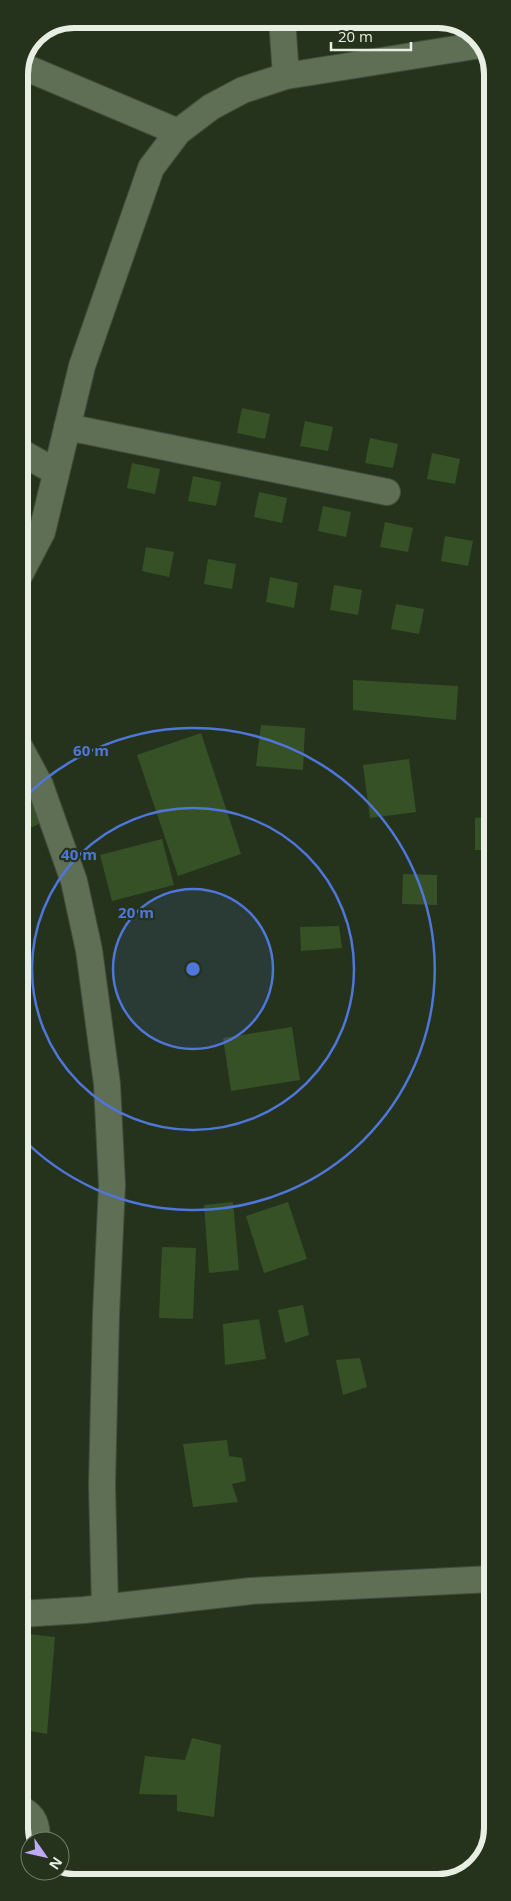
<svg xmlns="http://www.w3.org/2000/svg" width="511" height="1901" font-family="'Open Sans',sans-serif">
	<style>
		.building { fill: #365126 }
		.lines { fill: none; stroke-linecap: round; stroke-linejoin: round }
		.minor-casing { stroke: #424e3b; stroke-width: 28 }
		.minor { stroke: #5e6f56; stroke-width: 26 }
		.ring { fill: none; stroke: #4f76da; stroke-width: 2.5 }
		.rim { fill: none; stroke: #e6efe1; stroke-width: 6 }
		.centre { fill: #4f76da; stroke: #25331d; stroke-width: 2.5 }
		.ring-label { font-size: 15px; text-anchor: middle; font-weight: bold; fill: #4f76da; stroke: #25331d; stroke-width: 4.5; stroke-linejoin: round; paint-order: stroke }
	</style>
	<rect width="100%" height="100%" fill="#25331d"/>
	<path class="building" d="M242,408L270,414L265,439L237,433Z
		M305,421L333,427L328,451L300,446Z
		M370,438L398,444L393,468L365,463Z
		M432,453L460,459L455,484L427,479Z
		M132,463L160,469L155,494L127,488Z
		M193,476L221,482L216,506L188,501Z
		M259,492L287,498L282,523L254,517Z
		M323,506L351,512L346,537L318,531Z
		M385,522L413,528L408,552L380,547Z
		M445,536L473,541L468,566L441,561Z
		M146,547L174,552L169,577L142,571Z
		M208,559L236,564L232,589L204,584Z
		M270,577L298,583L294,608L266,602Z
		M334,585L362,590L358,615L330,610Z
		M396,604L424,609L419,634L391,629Z
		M353,680L458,686L456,720L353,710Z
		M261,725L305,728L303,770L256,766Z
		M201,733L241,854L178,876L137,755Z
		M409,759L416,812L370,818L363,765Z
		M19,773L43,822L19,833Z
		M492,816V850H475V818Z
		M162,839L174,885L112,901L100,855Z
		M403,874L437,875V905L402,904Z
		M339,926L342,948L301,951L300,927Z
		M292,1027L300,1080L231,1091L223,1038Z
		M233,1202L239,1270L209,1273L204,1205Z
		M288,1202L307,1259L264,1273L246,1216Z
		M162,1247L196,1248L193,1319L159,1318Z
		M303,1305L309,1335L285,1343L278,1310Z
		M259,1319L266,1359L225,1365L223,1324Z
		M360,1358L367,1387L343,1395L336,1360Z
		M227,1440L229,1456L242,1458L246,1481L232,1484L238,1502L193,1507L183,1444Z
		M20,1633L55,1637L47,1734L20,1729Z
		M192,1738L221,1745L214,1817L177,1811V1795L139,1794L145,1756L185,1760Z"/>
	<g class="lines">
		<g class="minor-casing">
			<path id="minor" d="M282,19L286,76
				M22,66L178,132
				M67,427L387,492
				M19,451L56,472
				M19,576L42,532L82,366L151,168L178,132L211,107L243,90L286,76L481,45
				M19,746L40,785L74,881L89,950L107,1084L112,1185L106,1315L102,1485L105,1608
				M20,1614L84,1610L251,1591L492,1579
				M20,1809C35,1815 37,1826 37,1841"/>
		</g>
		<use href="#minor" class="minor"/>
	</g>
	<circle cx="193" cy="969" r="80" fill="#4f76da" fill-opacity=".12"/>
	<g class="ring">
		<circle cx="193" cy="969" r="80"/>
		<circle cx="193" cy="969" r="161"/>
		<path d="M20 802A241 241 0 1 1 20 1136"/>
	</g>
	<path d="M0 0H511V1901H0ZM74 28H438A46 46 0 0 1 484 74V1828A46 46 0 0 1 438 1874H74A46 46 0 0 1 28 1828V74A46 46 0 0 1 74 28Z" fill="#25331d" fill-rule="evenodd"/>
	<path class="rim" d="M74 28H438A46 46 0 0 1 484 74V1828A46 46 0 0 1 438 1874H74A46 46 0 0 1 28 1828V74A46 46 0 0 1 74 28Z"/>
	<circle cx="193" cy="969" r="8" class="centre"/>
	<g class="ring-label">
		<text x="91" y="756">60 m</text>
		<text x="79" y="860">40 m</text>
		<text x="136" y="918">20 m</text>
	</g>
	<g transform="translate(45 1856) rotate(124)"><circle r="24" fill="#25331d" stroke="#727e6b"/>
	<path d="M0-4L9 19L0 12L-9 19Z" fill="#bda9f5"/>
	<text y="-8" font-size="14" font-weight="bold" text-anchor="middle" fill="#e6efe1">N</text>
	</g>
	<path d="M331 42v8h80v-8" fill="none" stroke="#e6efe1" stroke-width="2.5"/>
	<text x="338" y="42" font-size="15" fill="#e6efe1" stroke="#25331d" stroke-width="4" paint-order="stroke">20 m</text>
</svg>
